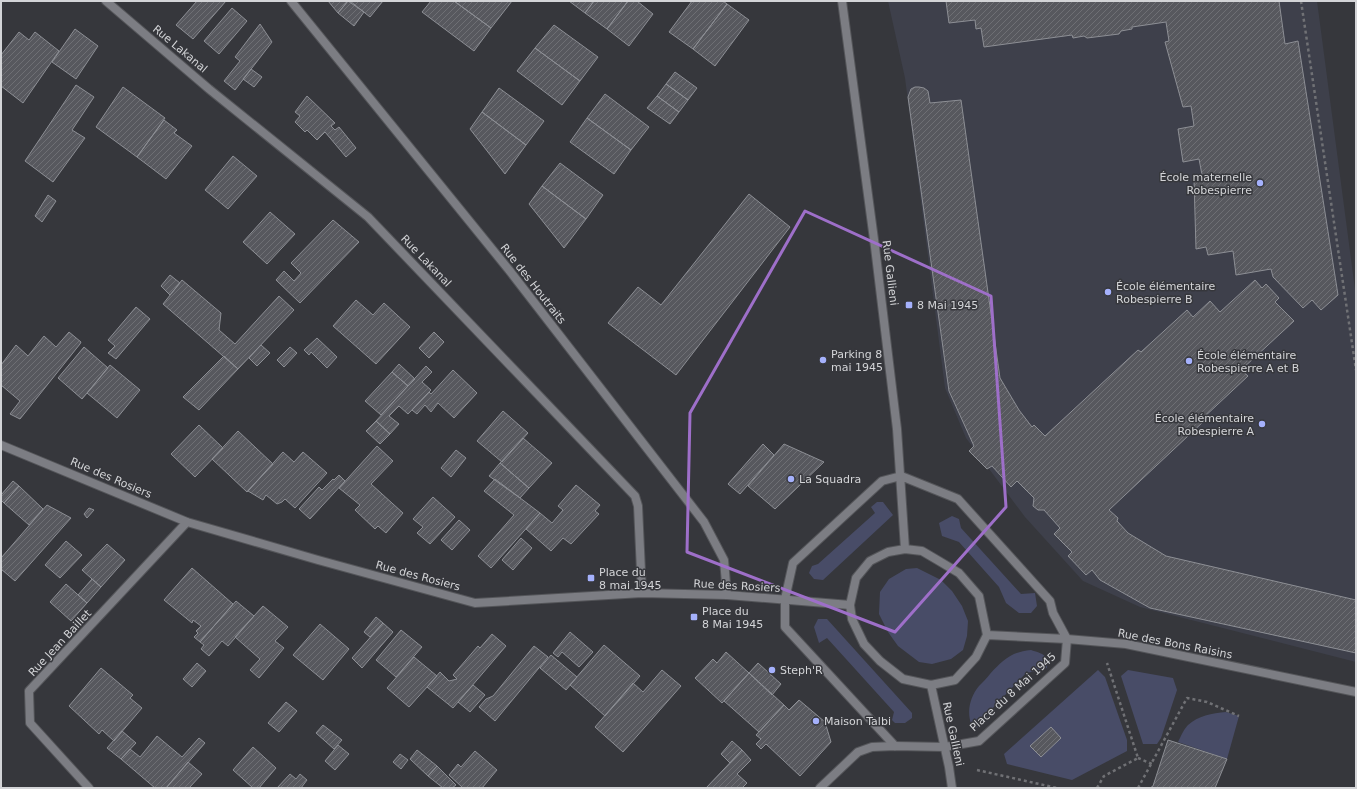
<svg xmlns="http://www.w3.org/2000/svg" width="1357" height="789" font-family="'DejaVu Sans',sans-serif">
	<style>
		.built { fill: #3e404b }
		.grass { fill: #484c67 }
		.building { fill: url(#building-hatch); stroke: #8d8f95 }
		.lines { fill: none; stroke-linecap: round; stroke-linejoin: round }
		.lane-casing { stroke: #545559; stroke-width: 10 }
		.street-casing { stroke: #545559; stroke-width: 10 }
		.path { stroke: #707175; stroke-width: 2.5; stroke-dasharray: 3 3; stroke-linecap: butt }
		.lane { stroke: #7c7d83; stroke-width: 8 }
		.street { stroke: #7c7d83; stroke-width: 8 }
		.marked { fill: none; stroke: #9e6fc9; stroke-width: 3; stroke-linejoin: round }
		.poi-dot { fill: #a5b1fc; stroke: #36373c; stroke-width: 1.5 }
		.labels { text-anchor: middle; dominant-baseline: central; stroke-width: 3; stroke-linejoin: round; paint-order: stroke }
		.street-label { font-size: 11px; fill: #d3d4d7; stroke: #36373c }
		.poi-label { font-size: 11px; fill: #d3d4d7; stroke: #36373c; text-anchor: start }
	</style>
	<defs>
		<pattern id="building-hatch" width="6" height="6" patternUnits="userSpaceOnUse"><rect width="6" height="6" fill="#57585e"/><path d="M-1 1l2-2M0 6l6-6M5 7l2-2" fill="none" stroke="#6e6f74"/></pattern>
	</defs>
	<rect width="100%" height="100%" fill="#36373c"/>
	<path class="built" d="M888,1H1317L1356,297V662L1140,607L1083,581L1025,517L966,438L945,388L905,78Z"/>
	<path class="grass" d="M877,502H883L893,515L823,580L814,579L809,573L812,566L818,564L875,513L871,507Z
		M952,516L959,519L961,528L1021,594L1035,593L1037,606L1031,613H1019L1006,603L999,587L959,542L942,536L939,523Z
		M917,568L941,580L952,591L962,606L968,621L967,636L963,650L951,659L932,664L919,662L898,646L888,632L879,614L880,592L889,579L906,569Z
		M818,619H827L912,713V718L905,723H895L892,720L894,712L827,638L819,643L814,627Z
		M1031,650C1043,654 1048,654 1047,668L1042,670L1026,673L987,714L986,722L976,728L972,726C966,712 970,697 979,686C983,682 987,678 990,674C1003,660 1011,652 1031,650Z
		M1098,670L1105,677L1127,740V751L1072,780L1007,764L1004,754Z
		M1128,670L1173,678L1177,690L1161,738L1157,744H1143L1121,676Z
		M1226,712L1239,716L1227,759L1178,742C1181,736 1184,729 1188,725C1198,716 1212,713 1226,712Z"/>
	<path class="building" d="M197,1H226L193,39L176,25Z
		M328,1H348L338,13Z
		M348,1L364,12L354,26L338,13Z
		M350,1H383L370,17Z
		M431,1H454L491,28L474,51L422,12Z
		M454,1H512L491,28Z
		M569,1H594L585,13Z
		M594,1H628L607,29L585,13Z
		M628,1H637L653,14L629,46L607,29Z
		M692,1H723L727,4L693,49L669,32Z
		M946,1H1279L1285,44L1298,41L1338,295L1321,310L1312,300L1303,308L1273,277L1271,269L1236,275L1233,251L1208,255L1206,247L1196,249L1194,180H1203L1199,159L1183,162L1178,129L1194,126L1191,106L1183,107L1165,42L1169,41L1166,22L1132,27V29L1121,31L1119,34L1087,38L1084,36L1073,38L1072,35L984,47L981,28L976,29L975,20L949,23Z
		M727,4L749,20L715,66L693,49Z
		M232,8L247,21L219,54L204,41Z
		M260,24L272,42L235,90L224,81L240,61L235,57Z
		M554,25L598,57L580,81L535,48Z
		M75,29L98,46L76,79L52,62Z
		M19,32L29,40L35,32L59,51L23,103L1,86V55Z
		M535,48L580,81L562,105L517,71Z
		M251,69L262,77L254,87L243,79Z
		M675,72L697,88L688,100L666,84Z
		M666,84L688,100L679,112L657,96Z
		M76,85L94,97L72,130L85,138L53,182L25,161Z
		M123,87L165,118L137,157L96,127Z
		M915,87H919L924,88L928,91L930,103L961,100L1000,378L1019,410L1032,427L1034,425L1045,436L1138,350L1141,352L1187,310L1193,317L1210,301L1220,312L1255,280L1262,288L1266,284L1279,298L1275,302L1294,321L1241,370L1248,376L1202,419L1204,421L1109,510L1118,518L1117,521L1128,533L1166,556L1356,600V653L1150,608L1100,580L1092,570L1086,575L1068,556L1072,552L1054,534L1060,528L1044,510H1038L1033,506L1034,498L1017,481L1011,487L992,466L987,469L969,451L974,446L949,391L908,97L911,89Z
		M499,88L544,121L526,145L482,112Z
		M605,94L649,127L631,150L587,118Z
		M307,96L335,123L331,126L335,130L339,127L356,148L346,157L325,132L317,140L307,130L305,132L295,122L300,116L295,112Z
		M657,96L679,112L670,124L647,108Z
		M482,112L526,145L505,174L470,129Z
		M587,118L631,150L614,174L570,142Z
		M164,120L177,130L174,133L192,146L166,179L137,157Z
		M233,156L257,176L228,209L205,190Z
		M560,163L603,195L586,219L542,186Z
		M542,186L586,219L564,248L529,204Z
		M749,194L790,227L676,375L608,323L638,287L661,305Z
		M48,195L56,201L42,222L35,216Z
		M270,212L295,234L267,264L243,242Z
		M333,220L359,242L300,303L276,280L284,271L294,281L301,273L291,263Z
		M170,275L180,283L170,295L161,286Z
		M182,280L221,313L219,330L235,344L279,296L294,310L238,369L163,304Z
		M356,300L373,315L384,303L410,327L376,364L333,326Z
		M136,307L150,319L116,359L108,353L115,346L108,340Z
		M69,332L81,342L80,344L20,419L10,414L20,401L1,385V365L16,345L28,356L44,336L56,347Z
		M434,332L444,342L429,358L419,348Z
		M317,338L337,357L327,368L311,352L309,355L304,350Z
		M261,345L270,353L257,366L249,358Z
		M84,347L108,368L82,399L58,378Z
		M290,347L297,353L284,367L277,360Z
		M224,356L238,369L199,410L183,397Z
		M399,364L415,379L408,386L392,372Z
		M110,365L140,390L117,418L87,393Z
		M426,366L432,372L422,382L431,390L408,414L399,406L389,416L399,424L390,434L376,421Z
		M453,370L477,393L454,418L438,403L431,412L425,405L417,414L412,410L429,392L431,394Z
		M392,372L408,386L381,415L365,401Z
		M503,411L528,433L502,462L477,441Z
		M376,421L390,434L380,444L366,431Z
		M199,425L223,448L195,477L171,454Z
		M238,431L273,464L247,492L212,459Z
		M523,438L552,463L529,488L500,463Z
		M763,444L774,455L740,494L728,484Z
		M784,444L824,462L775,509L748,486Z
		M377,446L393,461L371,484L403,513L386,533L378,526L375,529L355,510L360,505L339,488Z
		M456,450L466,458L451,477L441,468Z
		M283,452L294,462L303,452L327,473L295,508L285,499L282,502L277,504L266,495L263,500L248,491Z
		M500,463L529,488L520,498L489,476Z
		M339,475L345,481L310,519L299,509L319,487L322,490L333,479L334,480Z
		M495,479L540,513L491,568L478,556L514,515L484,491Z
		M13,481L19,486L4,503L1,500V495Z
		M576,485L600,505L595,511L599,514L571,544L563,538L551,551L526,529L540,513L552,523L563,510L558,506Z
		M19,486L43,509L29,525L4,503Z
		M433,497L455,517L430,544L417,533L423,527L413,519Z
		M47,505L71,518L15,581L1,569V558Z
		M89,508L94,510L87,518L84,514Z
		M459,520L470,530L452,550L441,540Z
		M521,538L532,548L513,570L502,560Z
		M66,541L82,555L60,578L45,565Z
		M107,544L125,560L101,587L82,570Z
		M192,568L233,604L200,642L194,637L198,633L196,631L201,626L193,620L192,623L164,600Z
		M92,579L101,587L87,603L78,595Z
		M66,584L87,603L71,621L50,602Z
		M236,601L254,616L228,646L222,641L209,656L201,649L204,645L200,642Z
		M263,606L288,627L275,641L284,648L259,678L250,670L260,659L235,637Z
		M376,617L383,623L370,637L364,632Z
		M383,623L393,632L362,668L352,658Z
		M320,624L349,649L323,680L293,655Z
		M401,630L422,647L396,677L376,660Z
		M570,632L593,652L579,667L562,652L558,657L553,653Z
		M492,634L506,646L453,708L427,687L440,672L449,681L457,679L453,675L478,646L480,648Z
		M604,645L640,676L605,716L570,685Z
		M534,646L548,657L495,721L479,707L486,699L493,696Z
		M726,652L749,673L722,703L695,678L713,659L717,663Z
		M551,655L577,677L566,690L540,668Z
		M414,657L437,676L409,707L387,688Z
		M197,663L206,671L192,687L183,679Z
		M758,663L781,684L772,695L749,673Z
		M101,668L133,695L130,698L142,708L114,741L102,730L99,734L69,706Z
		M662,670L681,686L623,752L595,727L633,683L643,692Z
		M749,673L784,705L759,732L724,701Z
		M473,685L485,695L470,712L458,702Z
		M799,700L825,722L831,742L800,776L766,744L761,749L756,744L761,739L756,735L784,705L789,710Z
		M286,702L297,711L279,732L268,723Z
		M323,725L342,740L334,749L316,733Z
		M1051,727L1061,738L1041,757L1030,746Z
		M122,731L136,743L121,759L107,748Z
		M157,736L182,757L199,738L205,743L166,788H155L121,759L130,749L140,757Z
		M1168,740L1227,759L1215,788H1150L1153,786Z
		M732,741L742,750L730,763L721,754Z
		M338,745L349,754L335,770L325,761Z
		M253,747L276,768L259,788H253L233,770Z
		M417,750L437,766L428,776L410,759Z
		M742,750L751,760L737,774L747,783L742,788H706Z
		M475,751L497,770L482,788H463L449,775L458,764L461,767Z
		M400,754L408,760L401,769L393,762Z
		M188,762L202,774L189,788H166Z
		M437,766L456,785L452,788H443L428,776Z
		M290,774L296,779L300,774L307,780L301,788H277Z"/>
	<g class="lines">
		<g class="lane-casing">
			<path id="lane" d="M895,746L785,627V599L793,563L882,481L901,476
				M945,747L979,741L1065,663L1067,639"/>
		</g>
		<g class="street-casing">
			<path id="street" d="M106,1L209,89L368,217L635,496L638,506L642,593
				M291,1L509,270L704,522L724,560L727,595
				M842,1L875,247L897,429L905,549
				M1,445L187,522L318,560L475,603L642,593L727,595L850,605
				M901,476L958,499L1050,601L1053,613L1067,639
				M905,549L922,551L939,561L959,573L979,596L987,635L976,657L955,680L931,685L903,679L880,661L864,644L852,619L850,605L856,578L870,561L888,552Z
				M987,635L1067,639L1126,644L1356,692
				M931,685L949,767L952,788
				M89,788L30,723L29,691L187,522
				M820,788L858,752L872,747L895,746L945,747"/>
		</g>
		<path class="path" d="M1301,1L1356,370
			M1138,758L1152,764
			M977,770L1057,788
			M1097,788L1104,776L1138,758L1107,663
			M1138,788L1187,698L1207,702L1239,716"/>
		<use href="#lane" class="lane"/>
		<use href="#street" class="street"/>
	</g>
	<path class="marked" d="M805,211L991,296L1006,507L895,632L687,552L690,413Z"/>
	<g class="poi-dot">
		<circle cx="1260" cy="183" r="4"/>
		<circle cx="1108" cy="292" r="4"/>
		<rect x="905" y="301" width="8" height="8" rx="2"/>
		<circle cx="823" cy="360" r="4"/>
		<circle cx="1189" cy="361" r="4"/>
		<circle cx="1262" cy="424" r="4"/>
		<circle cx="791" cy="479" r="4"/>
		<rect x="587" y="574" width="8" height="8" rx="2"/>
		<rect x="690" y="613" width="8" height="8" rx="2"/>
		<circle cx="772" cy="670" r="4"/>
		<circle cx="816" cy="721" r="4"/>
	</g>
	<g class="labels">
		<g class="street-label">
			<text transform="translate(180 49) rotate(40)">Rue Lakanal</text>
			<text transform="translate(426 261) rotate(46)">Rue Lakanal</text>
			<text transform="translate(890 273) rotate(83)">Rue Gallieni</text>
			<text transform="translate(533 284) rotate(52)">Rue des Houtraits</text>
			<text transform="translate(111 478) rotate(23)">Rue des Rosiers</text>
			<text transform="translate(418 576) rotate(15)">Rue des Rosiers</text>
			<text transform="translate(737 586) rotate(3)">Rue des Rosiers</text>
			<text transform="translate(60 643) rotate(-47)">Rue Jean Baillet</text>
			<text transform="translate(1175 644) rotate(11)">Rue des Bons Raisins</text>
			<text transform="translate(1013 692) rotate(-42)">Place du 8 Mai 1945</text>
			<text transform="translate(953 734) rotate(78)">Rue Gallieni</text>
		</g>
		<g class="poi-label">
			<text x="1252" y="177" text-anchor="end">École maternelle<tspan x="1252" dy="13">Robespierre</tspan></text>
			<text x="1116" y="286">École élémentaire<tspan x="1116" dy="13">Robespierre B</tspan></text>
			<text x="917" y="305">8 Mai 1945</text>
			<text x="831" y="354">Parking 8<tspan x="831" dy="13">mai 1945</tspan></text>
			<text x="1197" y="355">École élémentaire<tspan x="1197" dy="13">Robespierre A et B</tspan></text>
			<text x="1254" y="418" text-anchor="end">École élémentaire<tspan x="1254" dy="13">Robespierre A</tspan></text>
			<text x="799" y="479">La Squadra</text>
			<text x="599" y="572">Place du<tspan x="599" dy="13">8 mai 1945</tspan></text>
			<text x="702" y="611">Place du<tspan x="702" dy="13">8 Mai 1945</tspan></text>
			<text x="780" y="670">Steph'R</text>
			<text x="824" y="721">Maison Talbi</text>
		</g>
	</g>
	<rect width="1357" height="789" fill="none" stroke="#d3d4d7" stroke-width="4"/>
</svg>
